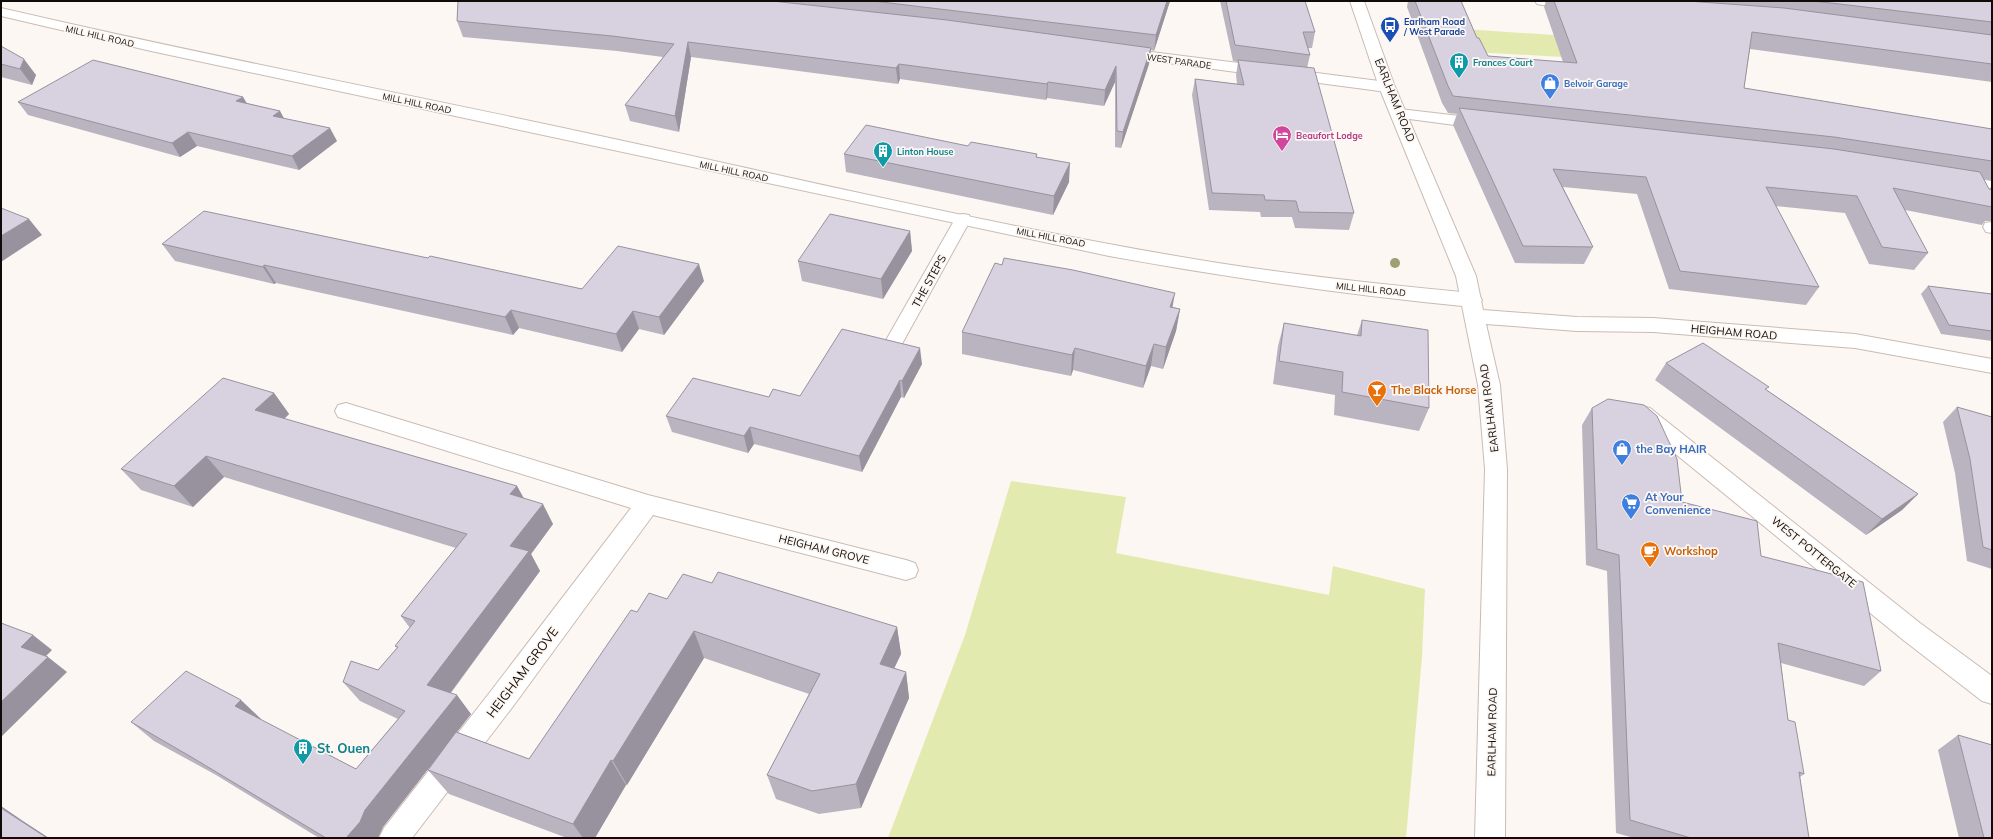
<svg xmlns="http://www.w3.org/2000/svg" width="1993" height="839" font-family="Mulish,sans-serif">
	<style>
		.green { fill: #e3eaaf }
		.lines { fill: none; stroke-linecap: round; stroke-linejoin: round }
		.lane-casing { stroke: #cabbb3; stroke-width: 2 }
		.street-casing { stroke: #cabbb3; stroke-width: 2 }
		.secondary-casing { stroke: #cabbb3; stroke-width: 2 }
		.lane { fill: #fff; fill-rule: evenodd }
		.street { fill: #fff; fill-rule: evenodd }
		.secondary { fill: #fff; fill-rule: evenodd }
		.tree { fill: #9f9f74 }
		.wall { fill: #bab4c1 }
		.shaded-wall { fill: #97929d }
		.building { fill: #d8d1e0; stroke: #97929d }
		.labels { text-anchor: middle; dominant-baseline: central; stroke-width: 3.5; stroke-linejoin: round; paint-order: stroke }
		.far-transit-label { font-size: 9px; font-weight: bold; fill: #164399; stroke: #fdf7f3; text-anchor: start }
		.far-street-label { font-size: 9px; fill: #100b09; stroke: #fdf7f3 }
		.far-culture-label { font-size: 9px; font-weight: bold; fill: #0d838f; stroke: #fdf7f3; text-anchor: start }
		.far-shop-label { font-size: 9px; font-weight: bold; fill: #366cbe; stroke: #fdf7f3; text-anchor: start }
		.far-hotel-label { font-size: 9px; font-weight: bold; fill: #b23c85; stroke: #fdf7f3; text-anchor: start }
		.street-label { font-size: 11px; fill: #100b09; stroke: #fdf7f3 }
		.food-label { font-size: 11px; font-weight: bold; fill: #c56008; stroke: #fdf7f3; text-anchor: start }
		.shop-label { font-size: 11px; font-weight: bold; fill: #366cbe; stroke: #fdf7f3; text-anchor: start }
		.near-street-label { font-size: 13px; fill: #100b09; stroke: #fdf7f3 }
		.near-culture-label { font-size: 13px; font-weight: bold; fill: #0d838f; stroke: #fdf7f3; text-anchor: start }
	</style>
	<rect width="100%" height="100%" fill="#fdf7f3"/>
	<path class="green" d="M1463,29L1554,35L1563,57L1472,52Z
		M1011,481L1126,497L1116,553L1329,595L1333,566L1425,589L1422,657L1406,838H888L965,635Z"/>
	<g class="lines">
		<g class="lane-casing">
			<path id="lane" d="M963,214L969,215L971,219L903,342L901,347L894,349L887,347L885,342L955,219L957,215Z
				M1992,222V233L1986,232L1983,227L1985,223Z"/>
		</g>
		<g class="street-casing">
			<path id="street" d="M1535,1H1580L1582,4L1580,7L1575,8L1542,5L1537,4Z
				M1,8C201,55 404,93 605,137C809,181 1012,230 1218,263C1302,276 1387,285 1472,293L1479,295L1482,300L1479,305L1472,307C1350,295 1229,278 1109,256L151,51L1,16Z
				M1120,48L1387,82L1393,84L1395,87L1393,90L1387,92L1115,56L1112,53L1115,50Z
				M1400,109L1485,119L1491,120L1493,124L1491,128L1485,129L1394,117L1392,114L1394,111Z
				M1958,176L1992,181V191L1952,185L1949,181L1952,177Z
				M346,403L648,495L906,560L915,563L918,570L915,577L906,580L653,515L514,705L412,838H379L384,828L494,687L631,508L338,417L335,411L338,405Z
				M1642,406L1650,408L1920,623L1992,676V704L1982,701L1902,639L1634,420L1631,414L1634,408Z"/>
		</g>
		<g class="secondary-casing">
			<path id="secondary" d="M1350,1H1364L1395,87L1476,276L1483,310L1577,317L1653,318L1855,334L1992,359V373L1855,348L1653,332L1577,331L1486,324L1500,385L1507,469L1505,838H1475L1485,469L1478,385L1456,276L1379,87Z"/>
		</g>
		<use href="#lane" class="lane"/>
		<use href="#street" class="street"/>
		<use href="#secondary" class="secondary"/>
	</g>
	<circle class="tree" cx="1395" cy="263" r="5"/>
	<path class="wall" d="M458,1H1170L1154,51L1151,50L1149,64L1121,148L1115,147V82L1104,106L1047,98L1046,100L900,79L898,84L691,57L679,132L630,121L625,105L663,57L617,51L463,37L457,21Z
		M1220,1H1305L1315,32L1312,48H1308L1310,55L1307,68L1354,213L1349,230L1295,228L1292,217H1261L1260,212L1209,210L1192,95L1195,79L1237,84L1236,75L1238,62L1233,61Z
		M1408,1H1461L1477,38L1488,56L1563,62L1544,7L1546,1H1992V82L1750,49L1744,88L1992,129V181L1984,179L1989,189L1992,186V221H1985L1982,225L1905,210L1928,253L1914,270L1869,264L1845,213L1776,206L1819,287L1806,305L1669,289L1637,194L1563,187L1593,247L1584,264L1515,263L1453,125L1457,114L1448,113L1442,103L1407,7Z
		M1,46L36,75L32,85L1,77Z
		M243,97L247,103L280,111L283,118L337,141L299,170L197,146L180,157L28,115L18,102Z
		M968,146L1037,154V157L1069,182L1053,215L846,172L844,154Z
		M910,231L912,251L883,299L802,281L798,261Z
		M162,244L428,258L582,289L704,281L664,335L639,329L622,352L519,328L513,335L276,283L274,284L175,261Z
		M1928,286L1992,294V341L1941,334L1921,294Z
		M1173,307L1180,309L1176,331L1163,369L1151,366L1143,388L1073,370L1071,376L962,354V332Z
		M1362,320L1429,408L1419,431L1334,415L1335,395L1273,384L1278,346L1284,323L1357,335Z
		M1666,363L1767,390L1918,494L1902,510L1866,535L1655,380Z
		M922,364L904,398L901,397L862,472L754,444L748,453L672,432L666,416L769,397L800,396Z
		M274,393L289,414L284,419L517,486L524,498L553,524L531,554L540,571L451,693L471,714L457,732L529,759L637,612L667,599L712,583L897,627L901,654L894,668L906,672L909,698L861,808L819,814L776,799L767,775L809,694L704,658L627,785H626L595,838H567L449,794L428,770L432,764L383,827L378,838H319L216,775L154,741L131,722L261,719V720L356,769L398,719L360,701L343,682L378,670L397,648L395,646L410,628L401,616L456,548L224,477L193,507L141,490L121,469Z
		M1957,407L1992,417V569L1967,561L1955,473L1943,422Z
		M1592,408L1682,502L1761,556L1881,671L1864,686L1781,663L1788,720L1804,774L1800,777L1809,838H1634L1616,833L1607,571L1586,565L1582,425Z
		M1958,735L1992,838H1959L1938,750Z"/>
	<path class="shaded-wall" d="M1167,1H1170L1154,51L1156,35Z
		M688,42L691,57L679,132L675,116Z
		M1151,48L1149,64L1121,148L1123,132Z
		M24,59L36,75L32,85L20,69Z
		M899,64L900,79L898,84L896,68Z
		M1116,66L1115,82L1104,106L1105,90Z
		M1048,82L1047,98L1046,100L1047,84Z
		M243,97L250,110L236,101Z
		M280,111L287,124L273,116Z
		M330,128L337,141L299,170L292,156Z
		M188,132L197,146L180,157L172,143Z
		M1070,163L1069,182L1053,215L1054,196Z
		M29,219L42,235L1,262V236Z
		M910,231L912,251L883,299L881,279Z
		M699,264L704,281L664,335L659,317Z
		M264,265L276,283L274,284L263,267Z
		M1175,293L1171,315L1170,307Z
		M1180,309L1176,331L1163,369L1166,347Z
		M511,310L519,328L513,335L505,317Z
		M633,311L639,329L622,352L616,334Z
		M1154,344L1151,366L1143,388L1146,366Z
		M920,348L922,364L904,398L902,381Z
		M1075,348L1073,370L1071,376L1072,355Z
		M900,380L901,397L862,472L859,456Z
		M274,393L289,414L271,432L255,410Z
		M750,427L754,444L748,453L744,436Z
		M206,456L224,477L193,507L174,486Z
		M517,486L528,507L510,494Z
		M1918,494L1902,510L1866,535L1882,519Z
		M543,504L553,524L531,554L540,571L442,704L427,685L510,546Z
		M897,627L901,654L884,690L880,664Z
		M694,631L704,658L627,785L613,761Z
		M33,635L52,650L40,662L21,647Z
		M48,657L67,672L1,737V702Z
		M906,672L909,698L861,808L856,784Z
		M457,695L471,714L383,827L378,838H346L365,810Z
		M241,700L261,719L256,725L235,706Z
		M611,760L626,785L595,838H583L573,824Z
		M1,806L23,821L49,838H47L1,808Z"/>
	<path class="building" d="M458,1H772L947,20L1151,48L1123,132L1117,131L1116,66L1105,90L1048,82L1047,84L899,64L896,68L688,42L675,116L625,105L674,44L612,36L457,21Z
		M873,1H1167L1156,35Z
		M1226,1H1305L1315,32H1303L1310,55L1235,45Z
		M1415,1H1461L1477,38H1479L1488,56L1577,63L1554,1H1687L1784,8L1992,35V64L1752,32L1744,88L1992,129V161L1834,137L1453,96L1448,86Z
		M1810,1H1992V22L1831,3Z
		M1,46L24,59L20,69L1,64Z
		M93,60L243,97L236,101L280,111L273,116L330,128L292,156L188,132L172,143L18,102Z
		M1238,60L1314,68L1354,213L1299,212L1296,201L1265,200L1264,195L1212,193L1195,79L1244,85Z
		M1459,108L1834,149L1980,172L1989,189L1992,190V207L1893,188L1928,253L1882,247L1857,196L1766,187L1819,287L1680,271L1646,177L1553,169L1593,247L1523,246Z
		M866,125L968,146L971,142L1037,154L1036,157L1070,163L1054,196L844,154Z
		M1,208L29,219L1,236Z
		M204,211L428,258L430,256L582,289L618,246L699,264L659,317L633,311L616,334L511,310L505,317L264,265L263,267L162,244Z
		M830,214L910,231L881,279L798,261Z
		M1004,258L1073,270L1175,293L1170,307L1180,309L1166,347L1154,344L1146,366L1075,348L1072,355L962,332L995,263L1002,265Z
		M1928,286L1992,294V331L1949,325Z
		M1362,320L1428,330L1429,408L1342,392L1343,372L1279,361L1284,323L1361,336Z
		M842,329L920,348L902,381L900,380L859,456L750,427L744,436L666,416L693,378L769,397L773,389L800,396Z
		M1703,343L1769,387L1765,389L1918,494L1882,519L1666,363Z
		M223,378L274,393L255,410L517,486L510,494L543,504L510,546L529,551L427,685L457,695L365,810L360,822L346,838H326L193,758L131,722L186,671L241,700L235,706L356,769L405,711L343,682L351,661L378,670L398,647L395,646L415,621L401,616L467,534L206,456L174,486L121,469Z
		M1608,399L1644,405L1657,416L1677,459L1682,502L1757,521L1761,556L1863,582L1881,671L1778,643L1788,720L1795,722L1804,774L1799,772L1809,838H1691L1630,820L1619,555L1597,549L1592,408Z
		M1957,407L1992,417V550L1983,547L1970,459Z
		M718,572L897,627L880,664L906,672L856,784L812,791L767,775L820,674L694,631L613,761L611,760L573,824L428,770L456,732L529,759L631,610L637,612L649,593L667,599L683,574L712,583Z
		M1,623L33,635L21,647L48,657L1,702Z
		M1958,735L1992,745V838H1984Z
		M1,808L47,838H1Z"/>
	<defs>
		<g id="bus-pin" transform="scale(1)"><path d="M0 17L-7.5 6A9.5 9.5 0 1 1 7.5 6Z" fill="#1a4fb4" stroke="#fdf7f3"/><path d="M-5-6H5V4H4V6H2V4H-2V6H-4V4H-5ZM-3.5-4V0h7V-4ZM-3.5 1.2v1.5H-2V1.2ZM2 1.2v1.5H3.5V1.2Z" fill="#fff"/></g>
		<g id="building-pin" transform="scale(1)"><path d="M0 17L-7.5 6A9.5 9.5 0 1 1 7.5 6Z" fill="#0f9aa8" stroke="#fdf7f3"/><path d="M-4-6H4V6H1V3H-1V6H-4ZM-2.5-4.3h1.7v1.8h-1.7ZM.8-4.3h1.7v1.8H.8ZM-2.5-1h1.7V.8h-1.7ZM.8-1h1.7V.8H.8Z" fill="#fff"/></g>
		<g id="shop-pin" transform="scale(1)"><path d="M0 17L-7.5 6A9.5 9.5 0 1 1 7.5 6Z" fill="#3f7fe0" stroke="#fdf7f3"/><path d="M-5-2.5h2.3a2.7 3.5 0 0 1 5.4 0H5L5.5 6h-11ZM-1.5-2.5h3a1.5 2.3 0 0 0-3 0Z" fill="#fff"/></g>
		<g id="hotel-pin" transform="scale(1)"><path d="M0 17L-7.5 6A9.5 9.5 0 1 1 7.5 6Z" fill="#d1479c" stroke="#fdf7f3"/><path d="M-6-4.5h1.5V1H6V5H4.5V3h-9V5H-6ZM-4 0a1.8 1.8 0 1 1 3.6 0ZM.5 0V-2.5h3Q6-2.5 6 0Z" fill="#fff"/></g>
		<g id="bar-pin" transform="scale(1)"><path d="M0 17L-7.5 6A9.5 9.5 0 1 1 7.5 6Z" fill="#e8710a" stroke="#fdf7f3"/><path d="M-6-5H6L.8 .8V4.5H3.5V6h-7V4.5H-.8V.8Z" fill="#fff"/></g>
		<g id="supermarket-pin" transform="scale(1)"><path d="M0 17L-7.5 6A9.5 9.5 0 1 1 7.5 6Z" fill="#3f7fe0" stroke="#fdf7f3"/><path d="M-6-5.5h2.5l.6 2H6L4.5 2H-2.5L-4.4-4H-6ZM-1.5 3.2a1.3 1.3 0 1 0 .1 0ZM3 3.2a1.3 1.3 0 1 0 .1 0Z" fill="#fff"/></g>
		<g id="cafe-pin" transform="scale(1)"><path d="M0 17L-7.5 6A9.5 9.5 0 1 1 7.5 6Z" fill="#e8710a" stroke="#fdf7f3"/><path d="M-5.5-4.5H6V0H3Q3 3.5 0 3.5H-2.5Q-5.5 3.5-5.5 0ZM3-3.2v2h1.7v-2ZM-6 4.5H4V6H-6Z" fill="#fff"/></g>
	</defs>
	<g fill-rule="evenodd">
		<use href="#bus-pin" x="1390" y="26"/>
		<use href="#building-pin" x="1459" y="62"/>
		<use href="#shop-pin" x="1550" y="83"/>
		<use href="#hotel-pin" x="1282" y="135"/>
		<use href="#building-pin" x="883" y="151"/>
		<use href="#bar-pin" x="1377" y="390"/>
		<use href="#shop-pin" x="1622" y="449"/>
		<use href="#supermarket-pin" x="1631" y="503"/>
		<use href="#cafe-pin" x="1650" y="551"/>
		<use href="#building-pin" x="303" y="748"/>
	</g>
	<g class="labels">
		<g class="far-transit-label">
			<text x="1404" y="21">Earlham Road<tspan x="1404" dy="10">/ West Parade</tspan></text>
		</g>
		<g class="far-street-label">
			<text transform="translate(100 36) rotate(13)">MILL HILL ROAD</text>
			<text transform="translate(1179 61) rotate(8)">WEST PARADE</text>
			<text transform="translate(417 103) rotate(12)">MILL HILL ROAD</text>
			<text transform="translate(734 171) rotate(12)">MILL HILL ROAD</text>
			<text transform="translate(1051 237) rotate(11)">MILL HILL ROAD</text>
			<text transform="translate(1371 289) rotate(6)">MILL HILL ROAD</text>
		</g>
		<g class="far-culture-label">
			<text x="1473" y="62">Frances Court</text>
			<text x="897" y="151">Linton House</text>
		</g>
		<g class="far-shop-label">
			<text x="1564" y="83">Belvoir Garage</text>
		</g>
		<g class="far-hotel-label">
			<text x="1296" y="135">Beaufort Lodge</text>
		</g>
		<g class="street-label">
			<text transform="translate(1395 100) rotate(68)">EARLHAM ROAD</text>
			<text transform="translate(929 281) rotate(-61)">THE STEPS</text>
			<text transform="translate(1734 332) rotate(5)">HEIGHAM ROAD</text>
			<text transform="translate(1489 408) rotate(-97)">EARLHAM ROAD</text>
			<text transform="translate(824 549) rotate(14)">HEIGHAM GROVE</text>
			<text transform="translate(1814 552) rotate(39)">WEST POTTERGATE</text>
			<text transform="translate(1492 732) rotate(-89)">EARLHAM ROAD</text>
		</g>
		<g class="food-label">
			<text x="1391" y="390">The Black Horse</text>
			<text x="1664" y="551">Workshop</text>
		</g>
		<g class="shop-label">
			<text x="1636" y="449">the Bay HAIR</text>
			<text x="1645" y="497">At Your<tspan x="1645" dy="13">Convenience</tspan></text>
		</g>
		<g class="near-street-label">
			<text transform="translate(522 672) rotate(-53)">HEIGHAM GROVE</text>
		</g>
		<g class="near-culture-label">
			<text x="317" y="748">St. Ouen</text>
		</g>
	</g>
	<rect width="1993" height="839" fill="none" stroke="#100b09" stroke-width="4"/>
</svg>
